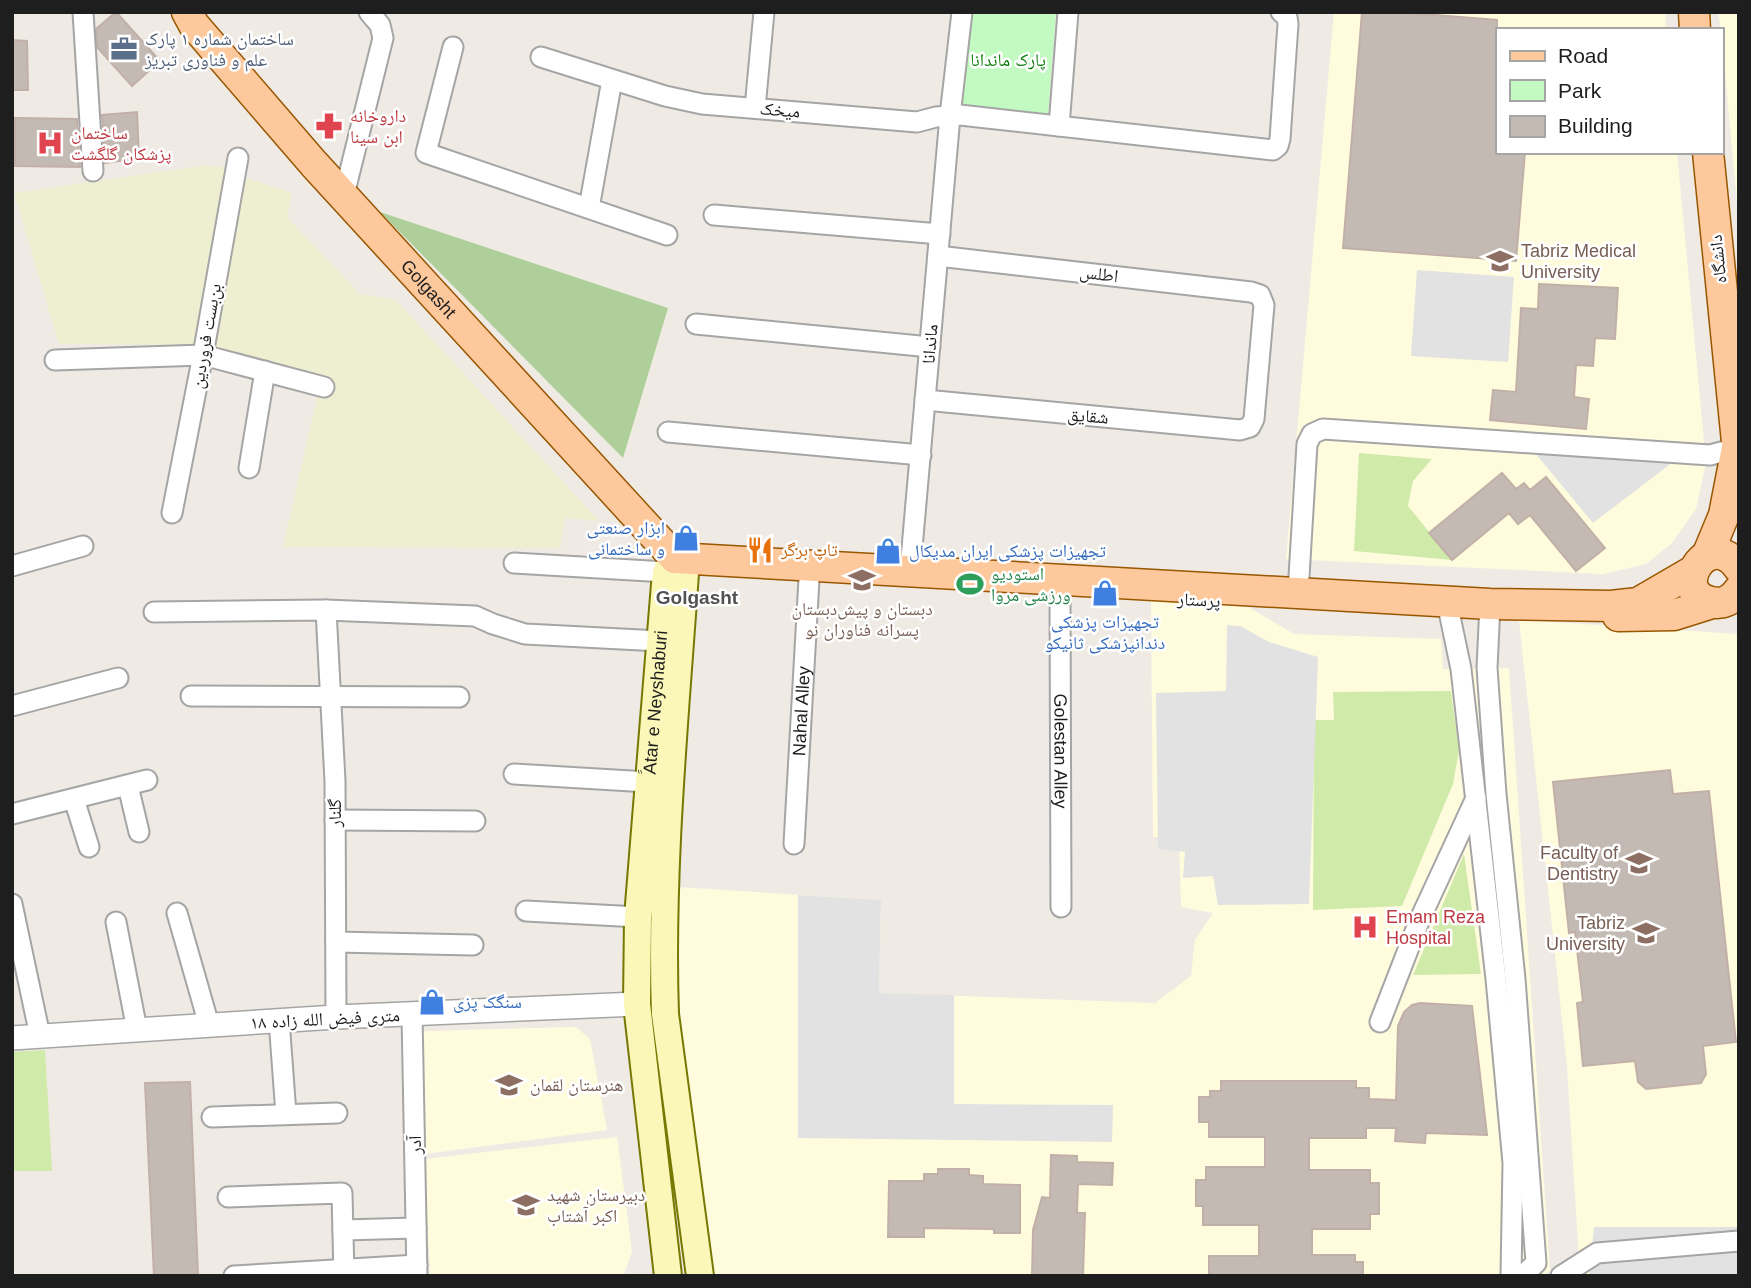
<svg xmlns="http://www.w3.org/2000/svg" width="1751" height="1288" font-family="Arial,'Noto Naskh Arabic',sans-serif">
<style>
.education{fill:#fffcde}
.farmland{fill:#eeeed0}
.grass{fill:#d0eaaa}
.forest{fill:#aecf99}
.park{fill:#c2fac1}
.parking{fill:#e2e2e2}
.building{fill:#c4bab4;stroke:#c1b0a7;stroke-width:2}
.lines{fill:none;stroke-linecap:round;stroke-linejoin:round}
.minor-casing{stroke:#a5a5a5;stroke-width:23}
.tertiary-casing{stroke:#a5a5a5;stroke-width:26}
.secondary-casing{stroke:#777704;stroke-width:30}
.primary-casing{stroke:#995600;stroke-width:33}
.minor{stroke:#fff;stroke-width:19}
.tertiary{stroke:#fff;stroke-width:23}
.secondary{stroke:#faf7b8;stroke-width:26}
.primary{stroke:#fdc99c;stroke-width:30}
.labels{text-anchor:middle;stroke-width:5;stroke-linejoin:round;paint-order:stroke}
.service-label{font-size:18px;fill:#4e5e75;stroke:#fff;text-anchor:start}
.park-label{font-size:18px;fill:#0d7f0a;stroke:#fff}
.street-label{font-size:18px;fill:#1e1e1e;stroke:#fff}
.health-label{font-size:18px;fill:#be3a42;stroke:#fff;text-anchor:start}
.education-label{font-size:18px;fill:#785e54;stroke:#fff;text-anchor:start}
.shop-label{font-size:18px;fill:#366cbe;stroke:#fff;text-anchor:start}
.food-label{font-size:18px;fill:#c56008;stroke:#fff;text-anchor:start}
.leisure-label{font-size:18px;fill:#27864d;stroke:#fff;text-anchor:start}
.neighbourhood-label{font-size:19px;font-weight:bold;fill:#515151;stroke:#fff}
</style>
<rect width="100%" height="100%" fill="#efebe4"/>
<path class="education" d="M1334,12H1665L1666,30H1497V152H1677L1706,463L1696,509L1672,543L1646,564L1603,574L1286,559Z
M1718,12H1739V224L1721,30Z
M1151,600L1243,604L1294,634L1441,639L1443,669L1509,668L1550,1271L1542,1276H710L662,886L881,900L879,993L1155,1003L1191,976L1195,940L1213,913L1181,907L1179,837H1153Z
M1519,620L1739,634V1276H1580L1567,1066Z
M576,1027L590,1039L607,1130L425,1154L417,1039L426,1031Z
M617,1137L632,1252L624,1274L430,1276L424,1159Z"/>
<path class="farmland" d="M207,165L230,168L198,345L59,344L14,193Z
M240,176L292,193L287,217L360,294L396,300L599,521L565,518L560,548L283,547L320,385L212,355Z"/>
<path class="grass" d="M1359,453L1432,459L1413,481L1408,506L1452,560L1354,551Z
M1451,691L1459,751L1453,784L1402,906L1313,910L1314,720H1334L1333,692Z
M1464,854L1481,974L1413,975Z
M45,1050L52,1171H12V1052Z"/>
<path class="forest" d="M380,212L668,308L623,458Z"/>
<path class="park" d="M971,12H1056L1048,115L958,107Z"/>
<path class="parking" d="M1417,270L1514,277L1508,362L1411,356Z
M1537,448L1673,462L1593,523L1535,453Z
M1227,625L1240,626L1269,642L1318,657L1309,904L1218,905L1213,876L1183,878L1185,852L1158,849L1156,693L1226,691Z
M798,895L881,900L879,993L954,995V1104L1113,1105L1112,1142L798,1138Z
M1594,1227H1739V1276H1589Z"/>
<path class="building" d="M116,12L160,61L132,86L97,47L96,29Z
M1362,12H1398L1497,20V152H1525L1516,261L1343,248Z
M12,40L27,41L28,90H12Z
M137,112L139,158L105,163L102,115Z
M15,118L77,119L80,167L15,166Z
M1539,284L1618,288L1615,339L1595,338L1593,366L1576,365L1574,397L1589,399L1586,429L1490,420L1493,390L1516,392L1521,308L1538,309Z
M1502,473L1516,489L1524,483L1530,490L1546,477L1605,548L1576,571L1530,515L1518,524L1509,513L1452,560L1429,533Z
M1670,770L1673,794L1709,791L1736,1042L1703,1046L1706,1074L1701,1083L1646,1089L1638,1082L1635,1061L1583,1066L1577,1003L1583,1002L1575,932L1569,933L1553,782Z
M1420,1003L1472,1006L1487,1135L1426,1133L1425,1143L1395,1141L1396,1128H1366V1138H1309V1170H1370V1183H1379V1214H1370V1229H1312V1255H1355V1262H1363V1276H1209V1256H1259V1225H1203V1206H1196V1180H1206V1167H1265V1137H1209V1122H1199V1097H1210V1091H1221V1081H1356V1088H1369V1099L1396,1100L1398,1026L1404,1012L1412,1005Z
M190,1082L198,1275L154,1276L145,1083Z
M1051,1155L1077,1156V1162L1113,1163L1112,1185L1078,1184L1077,1213H1085L1083,1276H1032L1033,1230L1042,1197L1050,1198Z
M938,1169H969V1175L983,1176V1184L1020,1185V1233H994V1229L924,1228V1237H888L889,1181H924V1174H938Z"/>
<g class="lines">
<g class="minor-casing">
<g id="minor">
<path d="M83,12L93,171"/>
<path d="M453,47L426,153L667,235"/>
<path d="M541,57L665,96L702,104L917,122L936,117L960,115L1273,150L1278,146L1280,139L1288,24L1287,17L1281,12"/>
<path d="M755,108L764,12"/>
<path d="M1059,126L1068,12"/>
<path d="M344,195L383,38L380,25L369,12"/>
<path d="M589,208L612,80"/>
<path d="M714,215L940,234"/>
<path d="M696,324L930,347"/>
<path d="M55,360L203,355L324,387"/>
<path d="M925,400L1240,430L1250,427L1254,419L1264,305L1260,295L1251,292L938,256"/>
<path d="M668,432L921,455"/>
<path d="M249,468L265,371"/>
<path d="M172,513L203,355L238,158"/>
<path d="M514,563L666,572"/>
<path d="M12,566L83,546"/>
<path d="M910,571L950,116L962,12"/>
<path id="s1" d="M1060,593L1061,907"/>
<path d="M1298,593L1307,444L1312,434L1323,429L1710,455L1737,448"/>
<path d="M1447,602L1461,669L1496,979L1513,1163L1511,1276"/>
<path d="M1490,604L1487,668L1496,794L1515,979L1536,1263L1522,1276"/>
<path d="M326,610L335,781L336,1017"/>
<path d="M154,612L326,610L475,616L493,624L525,634L660,641"/>
<path d="M191,696L459,697"/>
<path d="M12,706L118,678"/>
<path d="M514,774L648,782"/>
<path d="M128,786L139,832"/>
<path d="M74,799L89,847"/>
<path d="M12,814L147,780"/>
<path d="M335,820L475,821"/>
<path id="s2" d="M794,844L809,579"/>
<path d="M12,904L40,1036"/>
<path d="M526,911L638,917"/>
<path d="M177,913L209,1025"/>
<path d="M116,922L137,1030"/>
<path d="M336,942L473,945"/>
<path d="M412,1014L417,1276"/>
<path d="M279,1020L286,1114"/>
<path d="M1380,1022L1420,919L1476,798"/>
<path d="M212,1117L337,1113"/>
<path d="M228,1197L342,1193L344,1276"/>
<path d="M343,1230L416,1228"/>
<path d="M234,1276L417,1265"/>
<path d="M1561,1276L1597,1253L1739,1241"/>
</g>
</g>
<g class="tertiary-casing">
<path id="tertiary" d="M12,1038L336,1017L637,1004"/>
</g>
<g class="secondary-casing">
<g id="secondary">
<path id="s3" d="M668,1276L637,1004L638,917L666,572L675,558L685,573C675,718 660,870 665,1014L700,1276"/>
</g>
</g>
<g class="primary-casing">
<g id="primary">
<path id="s4" d="M187,12L194,25L314,164L675,558L1490,604L1611,606L1638,603L1693,571"/>
<path d="M1694,12L1695,30"/>
<path d="M1708,152L1739,462"/>
<path d="M1707,556L1724,515L1737,448"/>
<path d="M1739,568C1709,525 1667,592 1711,602C1723,605 1732,600 1739,590"/>
<path d="M1618,616L1674,615L1712,603"/>
</g>
</g>
<use href="#minor" class="minor"/>
<use href="#tertiary" class="tertiary"/>
<use href="#secondary" class="secondary"/>
<use href="#primary" class="primary"/>
</g>
<defs>
<g id="office-bare" transform="scale(2.1)"><path d="M-6-3h4V-5.5h4V-3h4V5H-6ZM-1-4.5V-3h2v-1.5ZM-6 0V1H6V0Z" fill="#5c6f8a" stroke="#fff" stroke-width="2.5" paint-order="stroke"/></g>
<g id="pharmacy-bare" transform="scale(2.1)"><path d="M-2-6h4v4h4v4h-4v4h-4v-4h-4v-4h4Z" fill="#e0444e" stroke="#fff" stroke-width="2.5" paint-order="stroke"/></g>
<g id="hospital-bare" transform="scale(2.1)"><path d="M-5-5h3v3.5h4V-5h3V5h-3V1.5h-4V5h-3Z" fill="#e0444e" stroke="#fff" stroke-width="2.5" paint-order="stroke"/></g>
<g id="university-bare" transform="scale(2.1)"><path d="M0-5L7-2L0 1L-7-2ZM-4 1L0 2.5L4 1V4Q0 6-4 4Z" fill="#8d6e63" stroke="#fff" stroke-width="2.5" paint-order="stroke"/></g>
<g id="shop-bare" transform="scale(2.1)"><path d="M-5-2.5h2.3a2.7 3.5 0 0 1 5.4 0H5L5.5 6h-11ZM-1.5-2.5h3a1.5 2.3 0 0 0-3 0Z" fill="#3f7fe0" stroke="#fff" stroke-width="2.5" paint-order="stroke"/></g>
<g id="restaurant-bare" transform="scale(2.1)"><path d="M-5-6h1v4h1v-4h1v4h1v-4h1v5L-1.5 .5V6h-2V.5L-5-1ZM5-6V6H3V1.5H1.5Q1.5-4 5-6Z" fill="#e8710a" stroke="#fff" stroke-width="2.5" paint-order="stroke"/></g>
<g id="school-bare" transform="scale(2.1)"><path d="M0-5L7-2L0 1L-7-2ZM-4 1L0 2.5L4 1V4Q0 6-4 4Z" fill="#8d6e63" stroke="#fff" stroke-width="2.5" paint-order="stroke"/></g>
<g id="stadium-bare" transform="scale(2.1)"><path d="M0-5a6.5 5 0 1 0 0 10a6.5 5 0 1 0 0-10ZM-3.5-1.8h7v3.6h-7Z" fill="#2e9e5b" stroke="#fff" stroke-width="2.5" paint-order="stroke"/></g>
</defs>
<g fill-rule="evenodd">
<use href="#office-bare" x="124" y="49"/>
<use href="#pharmacy-bare" x="329" y="126"/>
<use href="#hospital-bare" x="50" y="143"/>
<use href="#university-bare" x="1500" y="261"/>
<use href="#shop-bare" x="686" y="538"/>
<use href="#restaurant-bare" x="760" y="550"/>
<use href="#shop-bare" x="888" y="551"/>
<use href="#school-bare" x="862" y="580"/>
<use href="#stadium-bare" x="970" y="584"/>
<use href="#shop-bare" x="1105" y="593"/>
<use href="#university-bare" x="1639" y="863"/>
<use href="#hospital-bare" x="1365" y="927"/>
<use href="#university-bare" x="1646" y="933"/>
<use href="#shop-bare" x="432" y="1002"/>
<use href="#school-bare" x="509" y="1085"/>
<use href="#school-bare" x="526" y="1205"/>
</g>
<g class="labels">
<g class="service-label">
<text x="145" y="45">ساختمان شماره ۱ پارک<tspan x="145" dy="21">علم و فناوری تبریز</tspan></text>
</g>
<g class="park-label">
<text x="1008" y="66">پارک ماندانا</text>
</g>
<g class="street-label">
<text transform="translate(780 110) rotate(5)" y="6">میخک</text>
<text transform="translate(1718 259) rotate(-96)" y="6">دانشگاه</text>
<text transform="translate(1099 274) rotate(7)" y="6">اطلس</text>
<text dy="6" stroke="none"><textPath href="#s4" startOffset="368">Golgasht</textPath></text>
<text transform="translate(206 336) rotate(-80)" y="6">بن‌بست فروردین</text>
<text transform="translate(930 344) rotate(-85)" y="6">ماندانا</text>
<text transform="translate(1088 416) rotate(5)" y="6">شقایق</text>
<text transform="translate(1199 600) rotate(3)" y="6">پرستار</text>
<text dy="6" stroke="none"><textPath href="#s3" startOffset="576">ََAtar e Neyshaburi</textPath></text>
<text dy="6" stroke="none"><textPath href="#s2" startOffset="133">Nahal Alley</textPath></text>
<text dy="6" stroke="none"><textPath href="#s1" startOffset="158">Golestan Alley</textPath></text>
<text transform="translate(335 813) rotate(-90)" y="6">گلنار</text>
<text transform="translate(325 1019) rotate(-3)" y="6">۱۸ متری فیض الله زاده</text>
<text transform="translate(415 1145) rotate(-91)" y="6">آدر</text>
</g>
<g class="health-label">
<text x="350" y="122">داروخانه<tspan x="350" dy="21">ابن سینا</tspan></text>
<text x="71" y="139">ساختمان<tspan x="71" dy="21">پزشکان گلگشت</tspan></text>
<text x="1386" y="923">Emam Reza<tspan x="1386" dy="21">Hospital</tspan></text>
</g>
<g class="education-label">
<text x="1521" y="257">Tabriz Medical<tspan x="1521" dy="21">University</tspan></text>
<text x="862" y="615" text-anchor="middle">دبستان و پیش‌دبستان<tspan x="862" dy="21">پسرانه فناوران نو</tspan></text>
<text x="1618" y="859" text-anchor="end">Faculty of<tspan x="1618" dy="21">Dentistry</tspan></text>
<text x="1625" y="929" text-anchor="end">Tabriz<tspan x="1625" dy="21">University</tspan></text>
<text x="530" y="1091">هنرستان لقمان</text>
<text x="547" y="1201">دبیرستان شهید<tspan x="547" dy="21">اکبر آشتاب</tspan></text>
</g>
<g class="shop-label">
<text x="665" y="534" text-anchor="end">ابزار صنعتی<tspan x="665" dy="21">و ساختمانی</tspan></text>
<text x="909" y="557">تجهیزات پزشکی ایران مدیکال</text>
<text x="1105" y="628" text-anchor="middle">تجهیزات پزشکی<tspan x="1105" dy="21">دندانپزشکی ثانیکو</tspan></text>
<text x="453" y="1008">سنگک پزی</text>
</g>
<g class="food-label">
<text x="781" y="556">تاپ برگر</text>
</g>
<g class="leisure-label">
<text x="991" y="580">استودیو<tspan x="991" dy="21">ورزشی مروا</tspan></text>
</g>
<g class="neighbourhood-label">
<text x="697" y="604">Golgasht</text>
</g>
</g>
<rect width="1751" height="1288" fill="none" stroke="#1e1e1e" stroke-width="28"/>
<rect x="1496" y="28" width="228" height="126" fill="#ffffff" stroke="#a5a5a5" stroke-width="2"/>
<rect x="1510" y="51" width="35" height="10" fill="#fdc99c" stroke="#a5a5a5" stroke-width="2"/>
<text x="1558" y="63" font-size="21" fill="#1e1e1e">Road</text>
<rect x="1510" y="80" width="35" height="21" fill="#c2fac1" stroke="#a5a5a5" stroke-width="2"/>
<text x="1558" y="98" font-size="21" fill="#1e1e1e">Park</text>
<rect x="1510" y="116" width="35" height="21" fill="#c4bab4" stroke="#a5a5a5" stroke-width="2"/>
<text x="1558" y="133" font-size="21" fill="#1e1e1e">Building</text>
</svg>
